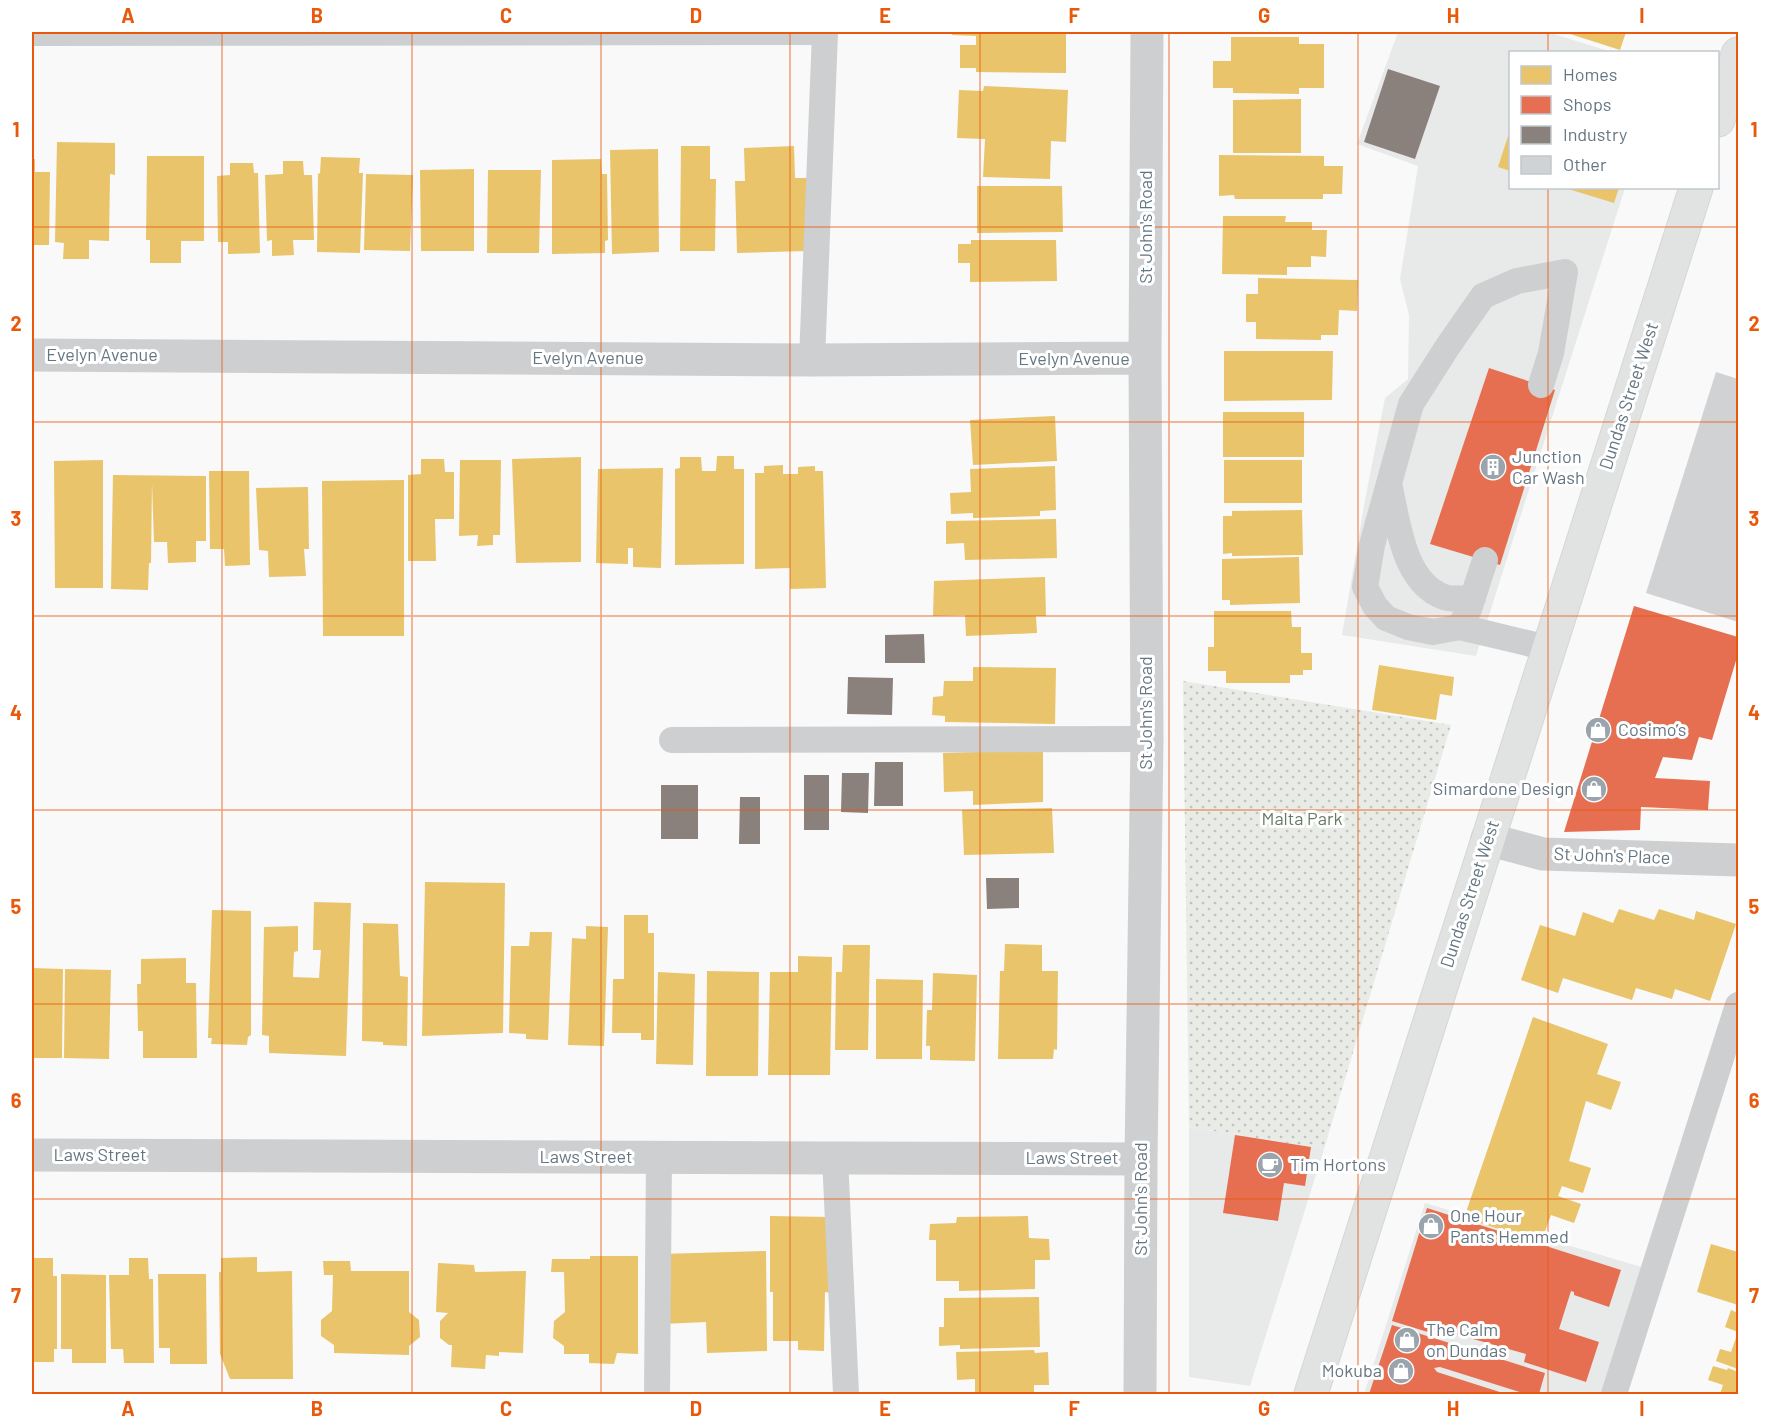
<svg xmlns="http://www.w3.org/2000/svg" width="1770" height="1426" font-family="Barlow,sans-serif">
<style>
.built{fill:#e8e9e9}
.park{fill:url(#park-dots)}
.homes{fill:#e9c46a}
.shops{fill:#e76f51}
.industry{fill:#8a817c}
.building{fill:#d0d2d3}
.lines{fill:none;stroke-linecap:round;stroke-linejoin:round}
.secondary-casing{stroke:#d5d6d7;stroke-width:35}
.lane{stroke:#cecfd0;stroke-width:26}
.street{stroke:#cecfd0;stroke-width:33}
.secondary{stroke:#e1e2e2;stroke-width:33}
.grid{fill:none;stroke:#e8590c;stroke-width:1.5;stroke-opacity:0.55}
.labels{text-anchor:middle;stroke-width:6;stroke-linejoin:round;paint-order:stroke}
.street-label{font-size:18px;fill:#657683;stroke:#fff}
.poi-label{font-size:18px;fill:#657683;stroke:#fff;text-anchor:start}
.park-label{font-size:18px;fill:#687a64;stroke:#fff}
.neatline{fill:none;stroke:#e8590c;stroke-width:2}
.grid-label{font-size:20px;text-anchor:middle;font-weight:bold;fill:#e8590c}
</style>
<defs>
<pattern id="park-dots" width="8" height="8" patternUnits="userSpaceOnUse" patternTransform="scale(1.5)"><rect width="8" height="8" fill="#e8ebe6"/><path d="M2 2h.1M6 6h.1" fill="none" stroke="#c0c3c0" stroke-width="1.8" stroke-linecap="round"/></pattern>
</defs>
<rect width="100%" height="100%" fill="#f9f9f9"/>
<path class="built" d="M1398,32H1547L1612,52H1510V188H1625L1476,656L1342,635L1365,500L1385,398L1408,379L1409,315L1400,279L1418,166L1357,144Z
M1189,1127L1324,1149L1250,1386L1189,1377Z
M1425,1203L1645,1268L1605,1394H1364Z"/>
<path class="park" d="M1183,681L1451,725L1324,1149L1189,1127Z"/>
<path class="homes" d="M952,32H1066V73L976,72V68H960V45H976V36L952,35Z
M1275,32H1304V34L1275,33Z
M1564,32H1626L1620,50Z
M1231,37H1299V44H1324V88H1299V94L1233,93V88H1213V61H1231Z
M984,86L1068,90L1066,142L1051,141L1050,179L983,177L985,139L957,138L959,90L983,91Z
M1301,99V153H1233V100Z
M1510,130V171L1498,167Z
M57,142L115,143V175L110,174L109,241L89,240V259H63L64,243L55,242Z
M681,146H710V179H716L715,251H680Z
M794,146L795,178H807V251L737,253L735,181H745L744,148Z
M658,149L659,252L612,254L610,150Z
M1219,155L1324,156V166H1343L1342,194H1323V199H1235L1234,195L1219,196Z
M147,156H204V241H181V263H150V240H146Z
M321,157L360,158L359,173H363L360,253L317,252L318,174L320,173Z
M32,159H35V172H50L49,245H32Z
M601,159L602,174H607L608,240L605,241V253L552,254V160Z
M283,161H303L304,175H312L314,240H293L294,255L272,256V240L267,241L265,175L283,174Z
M230,163H253L254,173H258L260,253L228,254V242H218L217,176L230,175Z
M474,169V251H421L420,170Z
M488,170H541L539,253H487Z
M366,174L413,175L410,251L364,250Z
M977,186H1062L1063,232L977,233Z
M1565,188H1619L1614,203Z
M1223,216H1286L1285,222H1312V230H1327L1326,257L1311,256V267H1287V275L1222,274Z
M971,240H1056L1057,281L970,282V263H958V244H971Z
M1258,278L1358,280L1357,311L1339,310L1338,335H1321V340L1256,339V322H1246V294H1258Z
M1224,351H1333L1332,400L1224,401Z
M1223,412H1304V457H1223Z
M1055,416L1057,461L973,465L970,420Z
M717,456H734V469H744V564L675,565V469L680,468V457H701L702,471H716Z
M581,457V562L516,563L512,459Z
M421,459H444L445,472H454V519H435L436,561H408V475L421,474Z
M103,460V588H55L54,461Z
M460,460H501L500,535H493V545L477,546L478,535L459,536Z
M1224,460H1302V503H1224Z
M783,465V474H798V467L815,466V471H823L826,588L790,589V568L755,569V473H764V466Z
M1055,466L1056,510L1040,511V516L973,518V513L951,514L950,493L971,492L970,469Z
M663,468L661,568L633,567V548H628V564L596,563L598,469Z
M209,471H249L250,565L225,566L224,549H210Z
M113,475L206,476V541H196V562L168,563L167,542H154L152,483L151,563H149L148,590L111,589Z
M404,480V636H323L322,481Z
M308,487L309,549H304L306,576L269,577L268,551L259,550L256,488Z
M1302,510L1303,555L1232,556V553L1223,554V516H1232V511Z
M1056,519L1057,558L965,560L964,543L946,544V521Z
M1299,557L1300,603L1230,605V600H1222V559Z
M1045,577L1046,616H1036L1037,633L966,636L965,615L933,616L934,581Z
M1214,611H1291L1292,627H1301V653H1312V670H1303V675H1290V683H1226V671H1208V647H1214Z
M1379,665L1454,677L1452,696L1440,694L1436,720L1372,710Z
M973,667L1056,668L1055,724L945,722V716L932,715L933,697L943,696L944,681H973Z
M1043,750V802L973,805V791L944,792L943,753Z
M1052,808L1054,853L964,855L962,810Z
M425,882L505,883L503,1033L422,1036Z
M314,902L351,903L346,1056L269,1053V1036L262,1035L264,927L298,926V951L294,952L293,977L319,978L321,950H313Z
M1619,909L1654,920L1659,909L1694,920L1696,911L1736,924L1710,1001L1675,989L1672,999L1636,988L1632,1000L1563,978L1558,993L1521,980L1540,925L1575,936L1583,912L1613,923Z
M212,910L251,911V1035L248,1037L247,1045L211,1044L212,1038H208Z
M624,915H648V933H654V1040H641V1033H612L613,979H624Z
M363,923L398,924L400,976L408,977L407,1046L383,1045V1042L362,1041Z
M586,926L608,927L604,1046L568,1045L572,938L586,939Z
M530,932H552L548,1040L526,1039V1034L509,1033L511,946H529Z
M1005,944L1042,945V971H1058L1057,1050L1054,1049L1053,1059H998L1000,971H1004Z
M843,945H870L868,1050H835L836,972H842Z
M798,956L832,957L830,1075H768L770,972H798Z
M186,958V983H196L197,1058H143V1031H138L137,984H141V959Z
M32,968L63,969L62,1058H32Z
M65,969L111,970L109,1059L64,1058Z
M707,971L759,972L758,1076H706Z
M658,972L695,974L693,1065L656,1064Z
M933,973L977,975L975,1061L930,1060V1046H926L927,1010H932Z
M876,979L923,980L922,1059H876Z
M1533,1017L1608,1044L1597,1074L1621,1082L1611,1110L1586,1101L1569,1161L1591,1168L1583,1193L1562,1186L1558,1196L1581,1204L1574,1223L1551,1215L1541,1242L1464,1218Z
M770,1216L830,1217L831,1293L825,1292L824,1351L798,1350V1341H773V1292H770Z
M1028,1216L1029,1238L1049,1239L1050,1260H1035V1289L959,1291V1281H936V1240H929L930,1224L956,1223L957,1217Z
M1711,1244L1738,1252V1305L1697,1292Z
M766,1251L767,1351L707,1353L706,1322L661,1324V1254Z
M590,1256H638V1354L617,1353L614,1364L589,1363V1354H564V1346L553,1338L554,1321L565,1312L564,1272H551L552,1259H590Z
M257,1257V1272L292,1271L293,1379H230L220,1354L219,1272H221V1258Z
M32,1258H53V1276H57V1349H54V1362H32Z
M129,1258H148L149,1279H153L154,1363H124L123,1349H111L109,1275H129Z
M323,1261H350L351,1271H409V1312L419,1320L420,1337L409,1346V1355L334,1353V1345L321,1336V1320L332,1311L333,1275H324Z
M438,1263L474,1265L475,1272L526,1271L523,1353L499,1352V1356L486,1355L485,1369L451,1367L452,1345H449L440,1338V1321L448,1313L436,1312Z
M61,1274L106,1275V1363H72V1349H61Z
M158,1274H206L207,1364H170V1348H159Z
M1039,1297L1040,1347L960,1349V1345L939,1346V1327H944V1298Z
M1731,1310L1738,1313V1369L1716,1361L1720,1349L1731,1352L1738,1332L1725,1327Z
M1034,1350L1035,1353L1048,1352L1049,1385H1034V1392L975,1393V1379L957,1380L956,1352Z
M1713,1366L1727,1370L1728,1368L1738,1372V1394H1720L1723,1385L1708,1380Z"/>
<path class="shops" d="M1489,368L1555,390L1500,565L1430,544Z
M1634,606L1738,637V654L1712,740L1699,737L1692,760L1663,757L1655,778L1710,781L1708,810L1641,807L1640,830L1564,832Z
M1235,1135L1311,1147L1305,1186L1284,1183L1278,1221L1223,1213Z
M1427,1208L1621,1270L1609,1307L1574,1295V1292L1571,1291L1559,1329L1599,1342L1586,1382L1524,1362L1526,1354L1438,1329L1431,1333L1392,1321Z
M1392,1325L1545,1373L1539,1394H1526L1440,1367L1434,1368L1437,1372L1506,1394H1369Z"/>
<path class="industry" d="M1388,69L1440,86L1415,159L1364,142Z
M924,634L925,663H885V635Z
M848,677L893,678L892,715L847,714Z
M875,762H903V806H874Z
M842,773H869L868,813L841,812Z
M804,775H829V830H804Z
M661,785H698V839H661Z
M740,797H760V844H739Z
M986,878H1019V908L987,909Z"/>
<path class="building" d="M1716,372L1738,379V622L1646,593Z"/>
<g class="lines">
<g class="secondary-casing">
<path id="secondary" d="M1718,120L1738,54
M1311,1394L1696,188"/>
</g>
<path class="lane" d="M32,33L825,32
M812,360L825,33
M1390,488C1398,524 1404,583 1444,597C1452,600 1464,598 1473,598
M1485,560L1469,609L1460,627L1433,632L1408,627L1386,618L1375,606L1365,587L1372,545L1411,404L1448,346L1483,296L1517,281L1565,272L1551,353L1541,385
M1460,627L1548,648
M672,740L1147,739
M835,1157L846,1394
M657,1394L659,1157
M1614,1394L1738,1005"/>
<path class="street" d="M32,355L812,360L1145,358
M1487,839L1543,854L1738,860
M32,1155L1141,1159
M1140,1394L1141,1159L1147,739L1145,358L1147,32"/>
<use href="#secondary" class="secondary"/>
</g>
<path class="grid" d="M222,32V1394M412,32V1394M601,32V1394M790,32V1394M980,32V1394M1169,32V1394M1358,32V1394M1548,32V52M1548,188V1394M32,227H1738M32,422H1738M32,616H1738M32,810H1738M32,1004H1738M32,1199H1738"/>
<defs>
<g id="building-disc" transform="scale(1.35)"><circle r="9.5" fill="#99a4ac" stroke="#fff"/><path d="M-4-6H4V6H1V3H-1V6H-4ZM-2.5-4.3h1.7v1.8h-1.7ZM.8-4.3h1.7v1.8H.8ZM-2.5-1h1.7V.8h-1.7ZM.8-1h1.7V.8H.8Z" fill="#fff"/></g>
<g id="shop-disc" transform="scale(1.35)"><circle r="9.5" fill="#99a4ac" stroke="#fff"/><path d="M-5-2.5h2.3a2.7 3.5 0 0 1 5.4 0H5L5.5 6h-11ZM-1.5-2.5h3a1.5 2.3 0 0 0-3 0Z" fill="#fff"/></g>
<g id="cafe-disc" transform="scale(1.35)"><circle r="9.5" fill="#99a4ac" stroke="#fff"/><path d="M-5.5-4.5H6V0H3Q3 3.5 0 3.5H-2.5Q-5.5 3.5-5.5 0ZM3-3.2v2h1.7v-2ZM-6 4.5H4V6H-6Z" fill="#fff"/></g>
</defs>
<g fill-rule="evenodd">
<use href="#building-disc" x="1493" y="467"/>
<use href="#shop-disc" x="1598" y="730"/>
<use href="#shop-disc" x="1594" y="789"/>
<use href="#cafe-disc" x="1270" y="1165"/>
<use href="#shop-disc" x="1431" y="1226"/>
<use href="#shop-disc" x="1407" y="1340"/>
<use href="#shop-disc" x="1401" y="1371"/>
</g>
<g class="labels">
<g class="street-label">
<text transform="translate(1146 227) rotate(-90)" y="6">St John's Road</text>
<text x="102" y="361">Evelyn Avenue</text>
<text x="588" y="364">Evelyn Avenue</text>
<text x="1074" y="365">Evelyn Avenue</text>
<text transform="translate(1629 396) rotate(-72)" y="6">Dundas Street West</text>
<text transform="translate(1146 713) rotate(-90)" y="6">St John's Road</text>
<text transform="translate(1612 856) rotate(2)" y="6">St John's Place</text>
<text transform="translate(1470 894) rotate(-72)" y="6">Dundas Street West</text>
<text x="100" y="1161">Laws Street</text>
<text x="586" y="1163">Laws Street</text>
<text x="1072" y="1164">Laws Street</text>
<text transform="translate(1141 1199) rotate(-90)" y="6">St John's Road</text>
</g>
<g class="poi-label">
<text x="1512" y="463">Junction<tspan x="1512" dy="21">Car Wash</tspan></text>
<text x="1618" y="736">Cosimo’s</text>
<text x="1574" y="795" text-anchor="end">Simardone Design</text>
<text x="1290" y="1171">Tim Hortons</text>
<text x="1450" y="1222">One Hour<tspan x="1450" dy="21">Pants Hemmed</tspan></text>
<text x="1426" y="1336">The Calm<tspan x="1426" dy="21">on Dundas</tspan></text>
<text x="1382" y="1377" text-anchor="end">Mokuba</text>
</g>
<g class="park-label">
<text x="1302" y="825">Malta Park</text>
</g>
</g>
<rect width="1770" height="1426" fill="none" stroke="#ffffff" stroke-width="66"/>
<rect x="1509" y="51" width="210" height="138" fill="#ffffff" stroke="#c1c8cd" stroke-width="1.5"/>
<rect x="1521" y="66" width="30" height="18" fill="#e9c46a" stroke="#c1c8cd" stroke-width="1.5"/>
<text x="1563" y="81" font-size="18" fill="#657683">Homes</text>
<rect x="1521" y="96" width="30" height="18" fill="#e76f51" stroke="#c1c8cd" stroke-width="1.5"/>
<text x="1563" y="111" font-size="18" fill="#657683">Shops</text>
<rect x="1521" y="126" width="30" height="18" fill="#8a817c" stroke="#c1c8cd" stroke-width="1.5"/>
<text x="1563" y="141" font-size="18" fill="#657683">Industry</text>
<rect x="1521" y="156" width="30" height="18" fill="#d0d2d3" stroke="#c1c8cd" stroke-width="1.5"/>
<text x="1563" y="171" font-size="18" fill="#657683">Other</text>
<rect x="33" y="33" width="1704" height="1360" class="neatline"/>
<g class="grid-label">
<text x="128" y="23">A</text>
<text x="317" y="23">B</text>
<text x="506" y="23">C</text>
<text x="696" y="23">D</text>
<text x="885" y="23">E</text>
<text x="1074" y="23">F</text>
<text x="1264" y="23">G</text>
<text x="1453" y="23">H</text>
<text x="1642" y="23">I</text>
<text x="16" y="137">1</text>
<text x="1754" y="137">1</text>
<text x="16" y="331">2</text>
<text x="1754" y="331">2</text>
<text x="16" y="526">3</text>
<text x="1754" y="526">3</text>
<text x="16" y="720">4</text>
<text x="1754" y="720">4</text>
<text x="16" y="914">5</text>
<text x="1754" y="914">5</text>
<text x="16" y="1108">6</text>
<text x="1754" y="1108">6</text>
<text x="16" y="1303">7</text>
<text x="1754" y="1303">7</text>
<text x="128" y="1416">A</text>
<text x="317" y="1416">B</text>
<text x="506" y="1416">C</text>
<text x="696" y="1416">D</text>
<text x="885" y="1416">E</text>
<text x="1074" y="1416">F</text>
<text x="1264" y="1416">G</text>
<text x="1453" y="1416">H</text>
<text x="1642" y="1416">I</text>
</g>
</svg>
